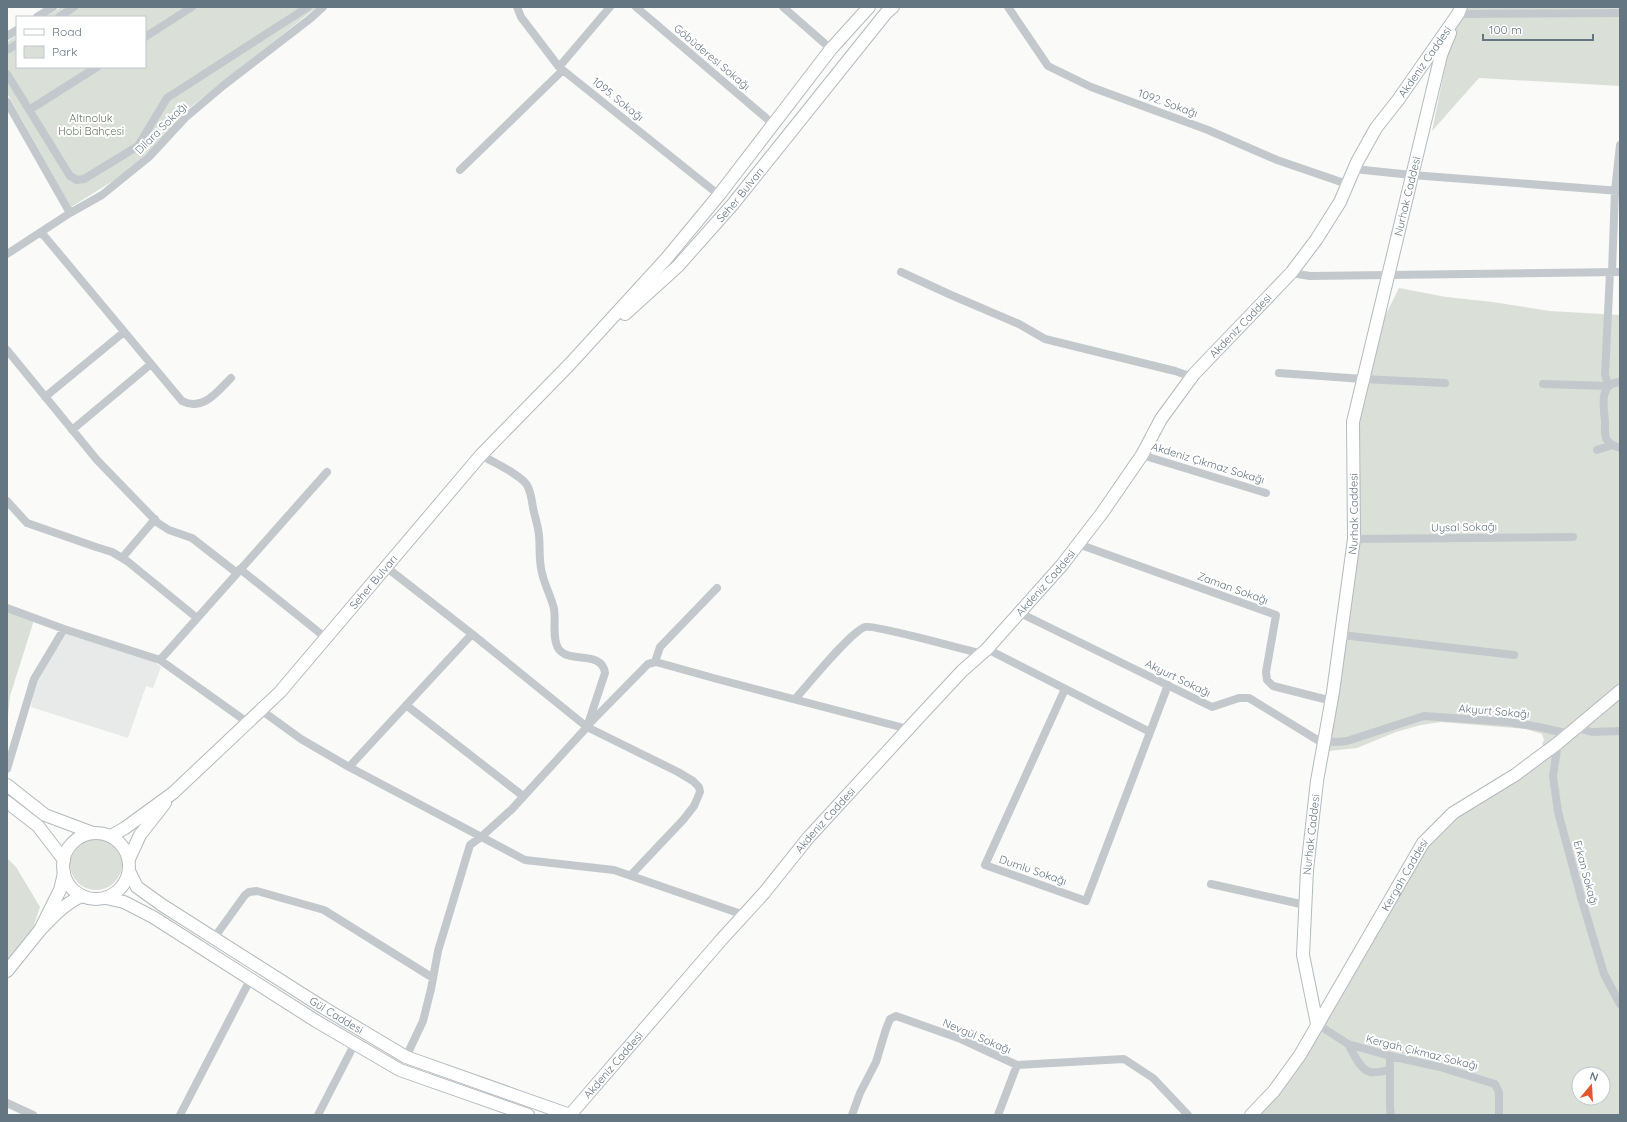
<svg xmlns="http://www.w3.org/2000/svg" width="1627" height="1122" font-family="Quicksand,sans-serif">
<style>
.built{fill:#e8e9e9}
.green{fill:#dadfd7;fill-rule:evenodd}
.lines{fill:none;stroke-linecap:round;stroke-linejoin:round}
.secondary-casing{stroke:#b3babf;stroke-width:14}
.street{stroke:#c3c8cc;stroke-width:8}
.secondary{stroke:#fff;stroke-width:12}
.labels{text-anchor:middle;stroke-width:4;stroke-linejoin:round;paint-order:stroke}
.street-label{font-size:11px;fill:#657683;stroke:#fff}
.park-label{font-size:11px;fill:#687a64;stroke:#fff}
</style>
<rect width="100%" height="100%" fill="#fafaf8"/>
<path class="built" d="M70,633L153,661L161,667L153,688L146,686L128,738L31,707L35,686L44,667L66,634Z"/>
<path class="green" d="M61,7H317L187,110L154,147L121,176L71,207L7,93V42L17,35V67H145V17H45Z
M1459,7H1620V86L1479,78L1432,131L1456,14Z
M1399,288L1446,297L1493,302L1550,311L1620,315V1115H1252L1274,1090L1424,841L1547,751L1542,744L1544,740L1542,734L1526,729L1441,722L1421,725L1396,732L1357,748L1329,751L1342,629L1354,545L1353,442L1381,324ZM1579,1074H1603V1098H1579Z
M7,609L34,620L10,696L7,725Z
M70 864a26 26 0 1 1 52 0a26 26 0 1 1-52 0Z
M7,858L16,867L40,907L29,940L7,970Z"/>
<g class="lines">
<g class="secondary-casing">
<g id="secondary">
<path id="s1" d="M625,314L678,266L733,204L886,13L893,7"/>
<path d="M7,785L45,815L93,833"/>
<path d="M7,802L38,826L64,860"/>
<circle cx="96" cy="866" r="33"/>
<path id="s2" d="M111,836L125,828L173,793L280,692L481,455L569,365L666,259L719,195L831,49L869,7"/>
<path d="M129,859L140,835L165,803"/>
<path id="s3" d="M129,871L137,887L162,905L324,1008L406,1057L570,1115"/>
<path d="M64,873L60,890L40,930C53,917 65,903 82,896"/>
<path d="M106,898L124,902L153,917L316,1021L400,1070L528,1115"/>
<path d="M7,971L40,930"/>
<path id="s4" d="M1317,1024L1303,955L1307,870L1317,781L1333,692L1354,539L1353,422L1441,55L1450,33"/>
<path id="s5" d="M570,1115L721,940L764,893L808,838L921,715L962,671L987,649L1062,565L1102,513L1142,455L1161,419L1194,374L1291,273L1316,240L1340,202L1357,162L1376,128L1398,100L1458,14L1461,7"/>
<path id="s6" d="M1251,1115L1274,1091L1300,1055L1423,843L1453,813L1515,775L1558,743L1620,691"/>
</g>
</g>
<path class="street" d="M517,7L521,17L559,67L719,195
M636,7L773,124
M783,7L831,49
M1008,7L1048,66L1091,87L1208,130L1277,160L1347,184
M1458,14L1620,13
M37,17L53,7
M59,17L74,7
M7,36L17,30
M145,37L192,7
M7,50L17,44
M559,67L610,7
M7,74L70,176L77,180L84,179L138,146L167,98L308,7
M7,102L70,213
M29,110L97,67
M1354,169L1412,175L1620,191
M460,170L563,70
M41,232L182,401C203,412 218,391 231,378
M7,254L70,213L102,195L149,157L185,118L224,85L311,18L323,7
M901,272L951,295L1019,324L1045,339L1175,371L1192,377
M1612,272L1615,191L1620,145
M1291,273L1310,276L1620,272
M7,350L97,460L158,523L169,530L192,538L237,573
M1279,373L1363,379L1445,383
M1620,382C1598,383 1604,407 1605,422C1605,428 1604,436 1607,440C1610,445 1615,446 1620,448
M1543,384L1609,386L1605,375L1610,272
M45,397L124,332
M72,430L151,364
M1597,450L1612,445
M1142,455L1266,493
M7,501L27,523L96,547L112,552L127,561L197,618
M1354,539L1573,537
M1078,544L1276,615L1266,672L1267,680L1273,686L1332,701
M122,558L155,519
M386,567L472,634L587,727L678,772L693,781L699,787L700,792L694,806L683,820L631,875
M240,569L326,638
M7,608L64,629
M1020,613L1212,707L1239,698H1249L1324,744
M472,634L349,767L525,860L614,870L744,915
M1342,635L1514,655
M987,649L1150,732
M160,660L327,472
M655,662L660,647L717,588
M1065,689L985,865L1086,901L1168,685
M795,699C808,685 850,632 865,627C874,624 966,650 982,654
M406,705L523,796
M261,710L301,739L349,767
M588,725L648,664L656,662L717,679L908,729
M1577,728L1592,732L1620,731
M1324,741L1336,742L1347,741L1424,716L1508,722L1539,727L1569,734
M1558,743L1553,776L1558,812L1581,897L1604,974L1620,1004
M7,769L34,679L64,629L160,660L247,722
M1211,884L1305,905
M214,938L245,895L249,892L257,891L324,910L433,978
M1317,1024L1348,1044L1390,1056L1440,1067L1495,1084L1499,1092V1115
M1348,1044C1353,1052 1360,1070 1370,1072C1376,1073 1384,1071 1390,1070
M1390,1056V1108L1391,1115
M406,1057L423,1021L431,989L438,951L470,845L481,837L512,809L587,727L605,673C602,649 568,665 558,648C552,637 556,621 554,609C551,595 543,583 541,568C539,558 540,546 539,535C538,526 535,517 533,508C532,501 531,492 527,485C520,474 494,463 481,455
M7,1103L33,1115
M180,1115L251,978
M318,1115L355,1043
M852,1115L860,1093L876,1062L886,1029L890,1019L896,1016L961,1039L1017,1065L1124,1059L1153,1078L1188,1115
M998,1115L1017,1065"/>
<use href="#secondary" class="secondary"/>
</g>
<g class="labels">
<g class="street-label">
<text transform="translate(712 57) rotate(40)" y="4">Göbüderesi Sokağı</text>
<text dy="4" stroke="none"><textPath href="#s5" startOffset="1362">Akdeniz Caddesi</textPath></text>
<text transform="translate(618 99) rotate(39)" y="4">1095. Sokağı</text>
<text transform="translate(1168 103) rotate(20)" y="4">1092. Sokağı</text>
<text transform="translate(161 128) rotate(-45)" y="4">Dilara Sokağı</text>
<text dy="4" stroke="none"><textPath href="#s1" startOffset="166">Seher Bulvarı</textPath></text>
<text dy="4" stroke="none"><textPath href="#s4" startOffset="839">Nurhak Caddesi</textPath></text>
<text dy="4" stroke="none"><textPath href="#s5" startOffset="1038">Akdeniz Caddesi</textPath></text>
<text transform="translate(1208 463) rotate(17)" y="4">Akdeniz Çıkmaz Sokağı</text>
<text dy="4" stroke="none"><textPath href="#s4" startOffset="515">Nurhak Caddesi</textPath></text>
<text transform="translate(1464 527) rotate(-1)" y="4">Uysal Sokağı</text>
<text dy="4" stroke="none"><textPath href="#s2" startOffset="367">Seher Bulvarı</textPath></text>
<text dy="4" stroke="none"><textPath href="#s5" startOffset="714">Akdeniz Caddesi</textPath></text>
<text transform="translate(1233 588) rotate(20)" y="4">Zaman Sokağı</text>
<text transform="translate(1178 678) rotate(26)" y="4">Akyurt Sokağı</text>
<text transform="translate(1494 711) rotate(5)" y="4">Akyurt Sokağı</text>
<text dy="4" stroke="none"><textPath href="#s5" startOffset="390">Akdeniz Caddesi</textPath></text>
<text dy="4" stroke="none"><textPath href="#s4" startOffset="191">Nurhak Caddesi</textPath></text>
<text transform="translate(1033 870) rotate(19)" y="4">Dumlu Sokağı</text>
<text transform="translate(1586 873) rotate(75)" y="4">Erkan Sokağı</text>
<text dy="4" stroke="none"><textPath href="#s6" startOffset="286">Kergah Caddesi</textPath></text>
<text dy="4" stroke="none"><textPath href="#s3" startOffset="255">Gül Caddesi</textPath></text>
<text transform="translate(977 1036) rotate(23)" y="4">Nevgül Sokağı</text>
<text transform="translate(1422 1052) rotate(14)" y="4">Kergah Çıkmaz Sokağı</text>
<text dy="4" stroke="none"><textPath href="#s5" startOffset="66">Akdeniz Caddesi</textPath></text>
</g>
<g class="park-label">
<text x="91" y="122">Altınoluk<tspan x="91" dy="13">Hobi Bahçesi</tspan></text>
</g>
</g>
<rect width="1627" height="1122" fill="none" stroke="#657683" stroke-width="16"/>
<rect x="16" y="16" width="130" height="52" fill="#ffffff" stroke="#c1c8cd"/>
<rect x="24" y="29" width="20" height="6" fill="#ffffff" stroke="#c1c8cd"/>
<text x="52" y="36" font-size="12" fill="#657683">Road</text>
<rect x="24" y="46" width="20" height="12" fill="#dadfd7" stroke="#c1c8cd"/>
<text x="52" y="56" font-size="12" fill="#657683">Park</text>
<g transform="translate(1591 1086) rotate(18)"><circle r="19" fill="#ffffff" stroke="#c1c8cd"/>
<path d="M0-3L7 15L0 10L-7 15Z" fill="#e4572e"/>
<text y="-6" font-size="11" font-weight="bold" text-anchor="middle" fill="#657683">N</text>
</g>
<path d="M1483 34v6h110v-6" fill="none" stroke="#657683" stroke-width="2"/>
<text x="1489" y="34" font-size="12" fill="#657683" stroke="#ffffff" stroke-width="3" paint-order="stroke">100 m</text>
</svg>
